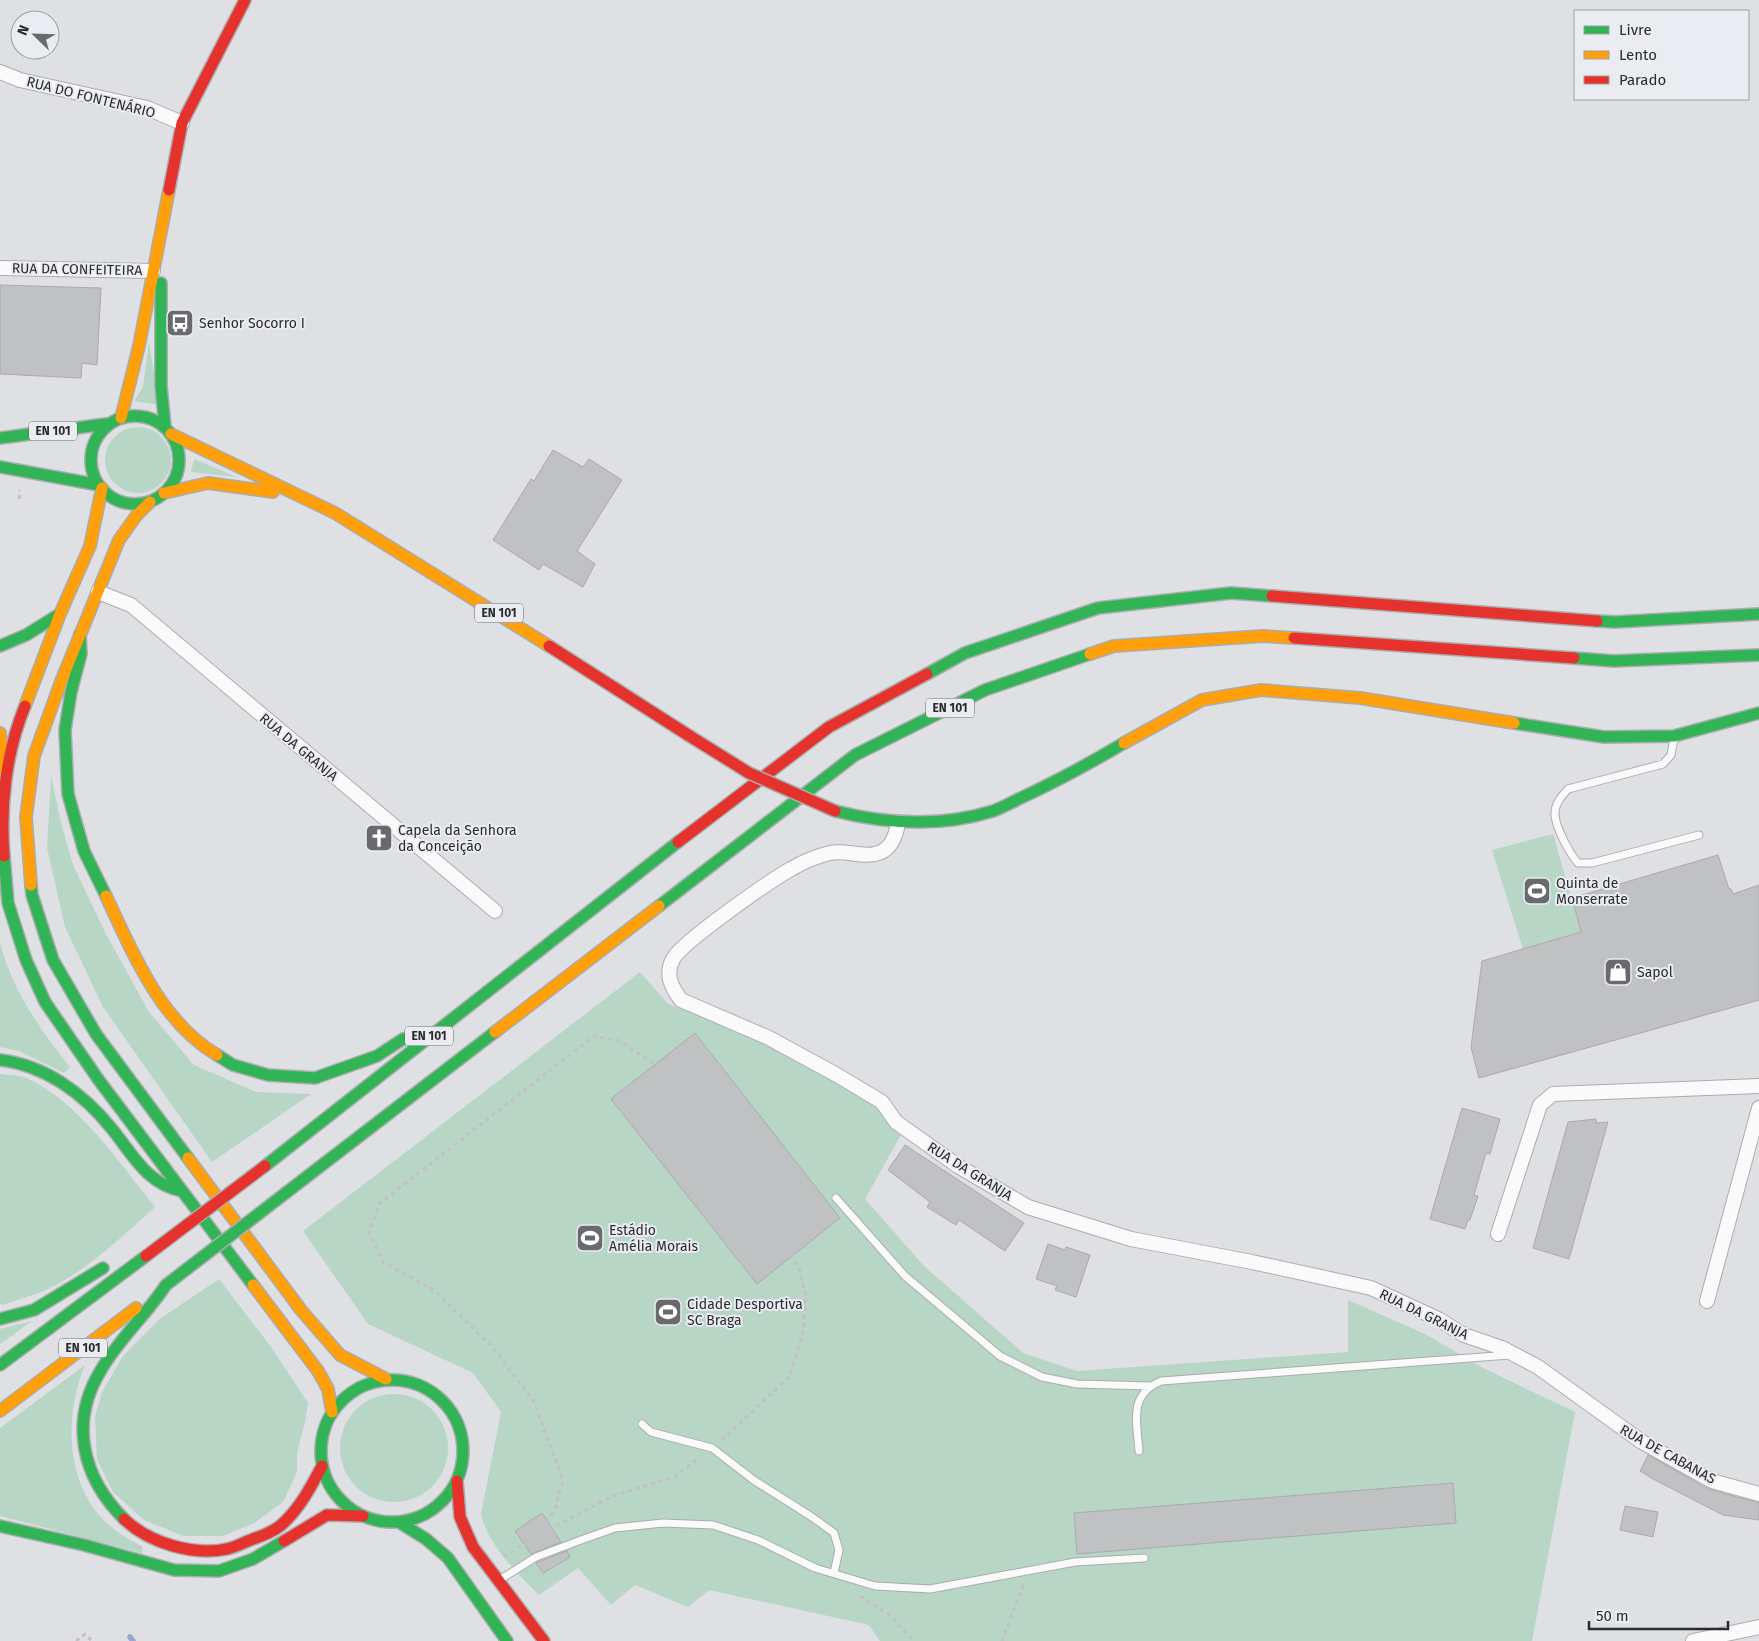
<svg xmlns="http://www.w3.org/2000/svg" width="1759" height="1641" font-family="'Fira Sans',sans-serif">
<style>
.green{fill:#b7d6c5}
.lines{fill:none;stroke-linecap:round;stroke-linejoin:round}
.stream{stroke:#95a9cf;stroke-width:5.5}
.building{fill:#c0c1c3;stroke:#aaaaad}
.lane-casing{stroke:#abacae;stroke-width:9}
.street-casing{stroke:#abacae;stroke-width:16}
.fast-casing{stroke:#abacae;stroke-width:14}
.slow-casing{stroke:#abacae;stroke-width:14}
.jam-casing{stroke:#abacae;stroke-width:14}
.path{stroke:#c1c1c2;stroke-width:3;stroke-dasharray:4 4;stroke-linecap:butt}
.lane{stroke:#fafafb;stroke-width:7}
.street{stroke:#fafafb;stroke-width:14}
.fast{stroke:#30b455;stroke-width:11}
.slow{stroke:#ff9f0a;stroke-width:11}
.jam{stroke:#e5322d;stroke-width:11}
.fast-bridge-casing{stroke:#abacae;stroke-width:14;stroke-linecap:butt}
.jam-bridge-casing{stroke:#abacae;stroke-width:14;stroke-linecap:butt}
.fast-bridge{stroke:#30b455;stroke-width:11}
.jam-bridge{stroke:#e5322d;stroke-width:11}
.labels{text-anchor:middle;stroke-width:4;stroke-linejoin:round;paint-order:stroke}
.shield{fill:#eaecf2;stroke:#646568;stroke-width:1}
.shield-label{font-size:12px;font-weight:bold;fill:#2a2b2d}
.street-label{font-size:14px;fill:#2a2b2d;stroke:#eaecf2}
.poi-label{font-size:14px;fill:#2a2b2d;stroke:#eaecf2;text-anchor:start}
</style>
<rect width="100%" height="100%" fill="#dfe0e3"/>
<path class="green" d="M149,342L159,405L134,401L143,387Z
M105 460a33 33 0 1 1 66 0a33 33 0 1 1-66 0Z
M194,459L237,477L191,472Z
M51,776L61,823L73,865L105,932L149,1012L194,1065L256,1092L311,1094L212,1162L103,1007L65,927L47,848Z
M1553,834L1581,932L1523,949L1492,850Z
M0,943C11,987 41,1032 70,1067L64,1073L19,1051L0,1047Z
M640,972L668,1004L699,1015L792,1055L878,1106L902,1133L865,1199L924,1266L1023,1353L1077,1371L1348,1352V1300L1425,1334L1485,1369L1575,1412L1532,1641H880L869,1625L709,1590L688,1607L635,1585L611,1605L578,1568L539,1595C517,1573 488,1545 481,1514L501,1412L473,1373L368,1324L303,1231Z
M0,1074C8,1075 19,1075 26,1078C78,1100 120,1164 155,1207C124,1235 84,1273 46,1290C32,1296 16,1300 2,1305L0,1304Z
M219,1279L271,1347L308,1403L305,1422L297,1453V1472L283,1502L254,1523L223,1536H183L144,1520L113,1492L97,1459L95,1417L102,1392L123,1356L161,1318Z
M32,1321L0,1344V1329Z
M85,1365C62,1420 66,1493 116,1531C124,1537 134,1542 143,1547L142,1553L0,1516V1428Z
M340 1448a54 54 0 1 1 108 0a54 54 0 1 1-108 0Z"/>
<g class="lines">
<path class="stream" d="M130,1637L133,1641"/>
</g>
<path class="building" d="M0,285L101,288L97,365L82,363L81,378L0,374Z
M553,450L583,467L589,459L622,480L577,551L595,564L583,587L543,564L539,570L493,540L531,479L534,481Z
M1718,855L1729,889H1731L1733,894L1759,885V1000L1479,1078L1471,1047L1482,961L1581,932L1572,898Z
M695,1033L840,1218L757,1284L611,1099Z
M1462,1108L1500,1119L1490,1154L1486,1153L1474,1195L1478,1196L1470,1220H1468L1465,1229L1430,1219Z
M1596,1119V1123L1608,1122L1569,1259L1533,1248L1568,1122Z
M905,1145L1024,1223L1005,1251L959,1220L956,1225L927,1207L930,1202L888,1170Z
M1048,1244L1065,1250L1066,1247L1090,1255L1076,1297L1055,1290L1057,1286L1036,1279Z
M1648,1455L1708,1489L1759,1503V1520L1723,1515L1653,1479L1640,1471Z
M1453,1483L1456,1523L1077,1554L1074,1513Z
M1625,1506L1658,1512L1653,1537L1620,1530Z
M542,1513L561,1542L531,1554L515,1531Z
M567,1551L570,1557L543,1573L536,1563Z"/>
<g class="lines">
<g class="lane-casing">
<path id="lane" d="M1674,739L1671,755L1663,764L1568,789C1562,796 1555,803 1555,813C1554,825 1570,854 1578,863H1592L1699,835
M836,1198L905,1276L1000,1356L1042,1377L1077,1384L1150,1386
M642,1424L651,1432L712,1448L755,1481L812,1517L834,1533L839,1550L834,1573
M1139,1451C1137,1422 1128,1395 1161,1381L1510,1355
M501,1579L536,1557L581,1540L615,1528L663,1523L713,1525L758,1540L815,1568L875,1586L930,1589L1075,1562L1144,1558"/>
</g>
<g class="street-casing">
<path id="street" d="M0,72L20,80L147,108L182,123
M0,268L153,271
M98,592L131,605L495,911
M898,823C896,836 891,851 875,854C861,857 845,850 830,853C817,856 803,862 791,869C771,880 682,942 673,959C665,974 671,987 681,1000L769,1038L837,1075L882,1102L896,1122L958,1166L1028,1207L1131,1239L1252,1262L1371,1288L1438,1319L1464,1335L1502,1348L1538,1367L1642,1442L1712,1481L1759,1494
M1498,1234L1540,1105L1553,1094L1759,1086
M1707,1301L1759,1108
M1693,1641L1759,1627"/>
</g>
<g class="fast-casing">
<path id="fast" d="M161,283V386L165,427
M91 460a44 44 0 1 1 88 0a44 44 0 1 1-88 0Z
M0,438L106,424
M0,467L99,485
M1597,621L1615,622L1759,614
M80,634L81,654L71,692L65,730L68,794L84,851L106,896
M0,646L26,635L60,614
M1574,658L1614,661L1759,655
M927,674L965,653L1098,608L1231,593L1272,596
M1514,723L1604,737L1674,736L1759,713
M835,811C886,824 942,827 993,811C1004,807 1016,800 1027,795C1061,779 1092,762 1124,743
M4,856L8,903L26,960L45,1002L98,1079L253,1285
M31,885L32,895L53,960L96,1034L188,1158
M659,906L855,755L985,690L1090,654
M217,1055L233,1065L268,1075L315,1078L377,1056L403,1039
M0,1060C45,1065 84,1094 112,1129C133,1155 147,1184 182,1191
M265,1166L678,842
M287,1192L495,1032
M0,1319L34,1310L103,1268
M0,1365L146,1256
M321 1451a71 71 0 1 1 142 0a71 71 0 1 1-142 0Z
M124,1519C82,1477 69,1422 101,1370C119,1339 146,1315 166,1285
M399,1522L426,1539L448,1558L507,1641
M0,1526L84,1545L174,1570L219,1571L253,1559L284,1541"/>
</g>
<g class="slow-casing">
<path id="slow" d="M121,418L139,346L169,190
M171,434L335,513L549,646
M164,493L208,483L273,492
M1090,654L1114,646L1263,636L1294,638
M25,706L60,614L90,546L102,488
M0,733L4,768
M1124,743L1202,700L1261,690L1360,698L1514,723
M31,885L26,817L34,756L62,679L119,540L136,516L150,502
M106,896C133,954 161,1022 217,1055
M495,1032L659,906
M188,1158L301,1310L340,1355L386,1379
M253,1285L318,1371L328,1389L332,1412
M0,1411L136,1308"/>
</g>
<g class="jam-casing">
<path id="jam" d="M169,190L182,123L245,0
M1272,596L1597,621
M1294,638L1574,658
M549,646L688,735
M0,803L5,785
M678,842L829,727L927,674
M4,856C0,806 6,752 25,706
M457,1481L460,1517L473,1547L544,1641
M124,1519C149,1543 193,1556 227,1549C236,1547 245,1542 253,1539C262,1536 272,1532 280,1526C299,1510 311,1487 322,1466
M284,1541L327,1515L363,1516"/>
</g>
<path class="path" d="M19,499L20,490
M722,1440L789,1377L803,1333L806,1296L799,1269L791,1255
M542,1533L615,1495L674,1477L699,1458
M504,1557L541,1533L555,1508L563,1481L534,1402L494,1349L434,1290L383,1262L369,1233L380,1203L594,1036L620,1041L654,1064
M860,1596L892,1617L913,1641
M76,1641L85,1634L92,1641
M1002,1641L1024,1583"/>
<use href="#lane" class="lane"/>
<use href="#street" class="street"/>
<use href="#fast" class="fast"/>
<use href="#slow" class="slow"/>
<use href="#jam" class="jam"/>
<g class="fast-bridge-casing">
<path id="fast-bridge" d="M166,1285L287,1192"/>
</g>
<g class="jam-bridge-casing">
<path id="jam-bridge" d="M688,735L749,773L835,811
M146,1256L265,1166"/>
</g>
<use href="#fast-bridge" class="fast-bridge"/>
<use href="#jam-bridge" class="jam-bridge"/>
</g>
<defs>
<g id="bus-square" transform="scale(1.4375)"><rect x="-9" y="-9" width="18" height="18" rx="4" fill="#696a6d" stroke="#eaecf2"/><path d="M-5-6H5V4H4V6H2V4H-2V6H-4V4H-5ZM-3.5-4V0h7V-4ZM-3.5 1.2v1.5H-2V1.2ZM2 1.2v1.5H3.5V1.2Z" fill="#fff"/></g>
<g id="church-square" transform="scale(1.4375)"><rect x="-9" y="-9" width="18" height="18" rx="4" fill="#696a6d" stroke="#eaecf2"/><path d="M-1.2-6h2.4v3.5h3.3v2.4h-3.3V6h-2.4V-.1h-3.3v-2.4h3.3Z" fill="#fff"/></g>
<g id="stadium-square" transform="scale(1.4375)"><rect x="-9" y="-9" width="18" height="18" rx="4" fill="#696a6d" stroke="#eaecf2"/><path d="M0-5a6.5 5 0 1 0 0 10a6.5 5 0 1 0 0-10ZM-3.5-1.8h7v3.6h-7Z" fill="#fff"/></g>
<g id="shop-square" transform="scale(1.4375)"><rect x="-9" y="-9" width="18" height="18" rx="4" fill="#696a6d" stroke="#eaecf2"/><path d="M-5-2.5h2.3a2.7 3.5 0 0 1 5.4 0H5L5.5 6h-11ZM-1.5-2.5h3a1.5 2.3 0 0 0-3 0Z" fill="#fff"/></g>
</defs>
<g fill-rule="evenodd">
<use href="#bus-square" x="180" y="323"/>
<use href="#church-square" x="379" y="838"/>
<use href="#stadium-square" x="1537" y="891"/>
<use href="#shop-square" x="1618" y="972"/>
<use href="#stadium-square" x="590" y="1238"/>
<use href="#stadium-square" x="668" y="1312"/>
</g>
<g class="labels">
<g class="shield">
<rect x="29" y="421.5" width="48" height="19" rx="4"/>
<rect x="475" y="603.5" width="48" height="19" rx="4"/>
<rect x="926" y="698.5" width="48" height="19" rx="4"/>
<rect x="405" y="1026.5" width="48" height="19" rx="4"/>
<rect x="59" y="1338.5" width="48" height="19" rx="4"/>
</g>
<g class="shield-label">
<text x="53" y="435">EN 101</text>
<text x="499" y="617">EN 101</text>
<text x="950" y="712">EN 101</text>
<text x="429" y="1040">EN 101</text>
<text x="83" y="1352">EN 101</text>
</g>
<g class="street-label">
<text transform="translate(91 97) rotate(14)" y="5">RUA DO FONTENÁRIO</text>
<text transform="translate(77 269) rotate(1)" y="5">RUA DA CONFEITEIRA</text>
<text transform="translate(299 747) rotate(40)" y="5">RUA DA GRANJA</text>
<text transform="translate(970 1171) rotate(32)" y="5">RUA DA GRANJA</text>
<text transform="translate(1424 1314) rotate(26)" y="5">RUA DA GRANJA</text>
<text transform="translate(1668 1454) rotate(29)" y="5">RUA DE CABANAS</text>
</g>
<g class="poi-label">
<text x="199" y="328">Senhor Socorro I</text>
<text x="398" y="835">Capela da Senhora<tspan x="398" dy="16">da Conceição</tspan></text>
<text x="1556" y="888">Quinta de<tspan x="1556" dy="16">Monserrate</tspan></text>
<text x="1637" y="977">Sapol</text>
<text x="609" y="1235">Estádio<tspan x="609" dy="16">Amélia Morais</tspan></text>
<text x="687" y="1309">Cidade Desportiva<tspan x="687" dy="16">SC Braga</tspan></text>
</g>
</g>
<rect x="1574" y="10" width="175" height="90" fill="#eaecf2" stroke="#9d9fa3"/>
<rect x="1584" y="26" width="25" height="8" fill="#30b455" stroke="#9d9fa3"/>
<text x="1619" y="35" font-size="15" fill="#2a2b2d">Livre</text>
<rect x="1584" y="51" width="25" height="8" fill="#ff9f0a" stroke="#9d9fa3"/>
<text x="1619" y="60" font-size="15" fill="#2a2b2d">Lento</text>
<rect x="1584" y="76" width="25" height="8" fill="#e5322d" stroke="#9d9fa3"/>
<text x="1619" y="85" font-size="15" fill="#2a2b2d">Parado</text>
<g transform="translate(35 35) rotate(293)"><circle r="24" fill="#eaecf2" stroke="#9d9fa3"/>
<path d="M0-4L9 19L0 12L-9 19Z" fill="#696a6d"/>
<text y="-8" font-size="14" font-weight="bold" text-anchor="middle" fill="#2a2b2d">N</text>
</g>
<path d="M1589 1621v8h139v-8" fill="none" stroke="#2a2b2d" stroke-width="2.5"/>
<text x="1596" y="1621" font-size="15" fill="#2a2b2d" stroke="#eaecf2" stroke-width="4" paint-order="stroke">50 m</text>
</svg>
